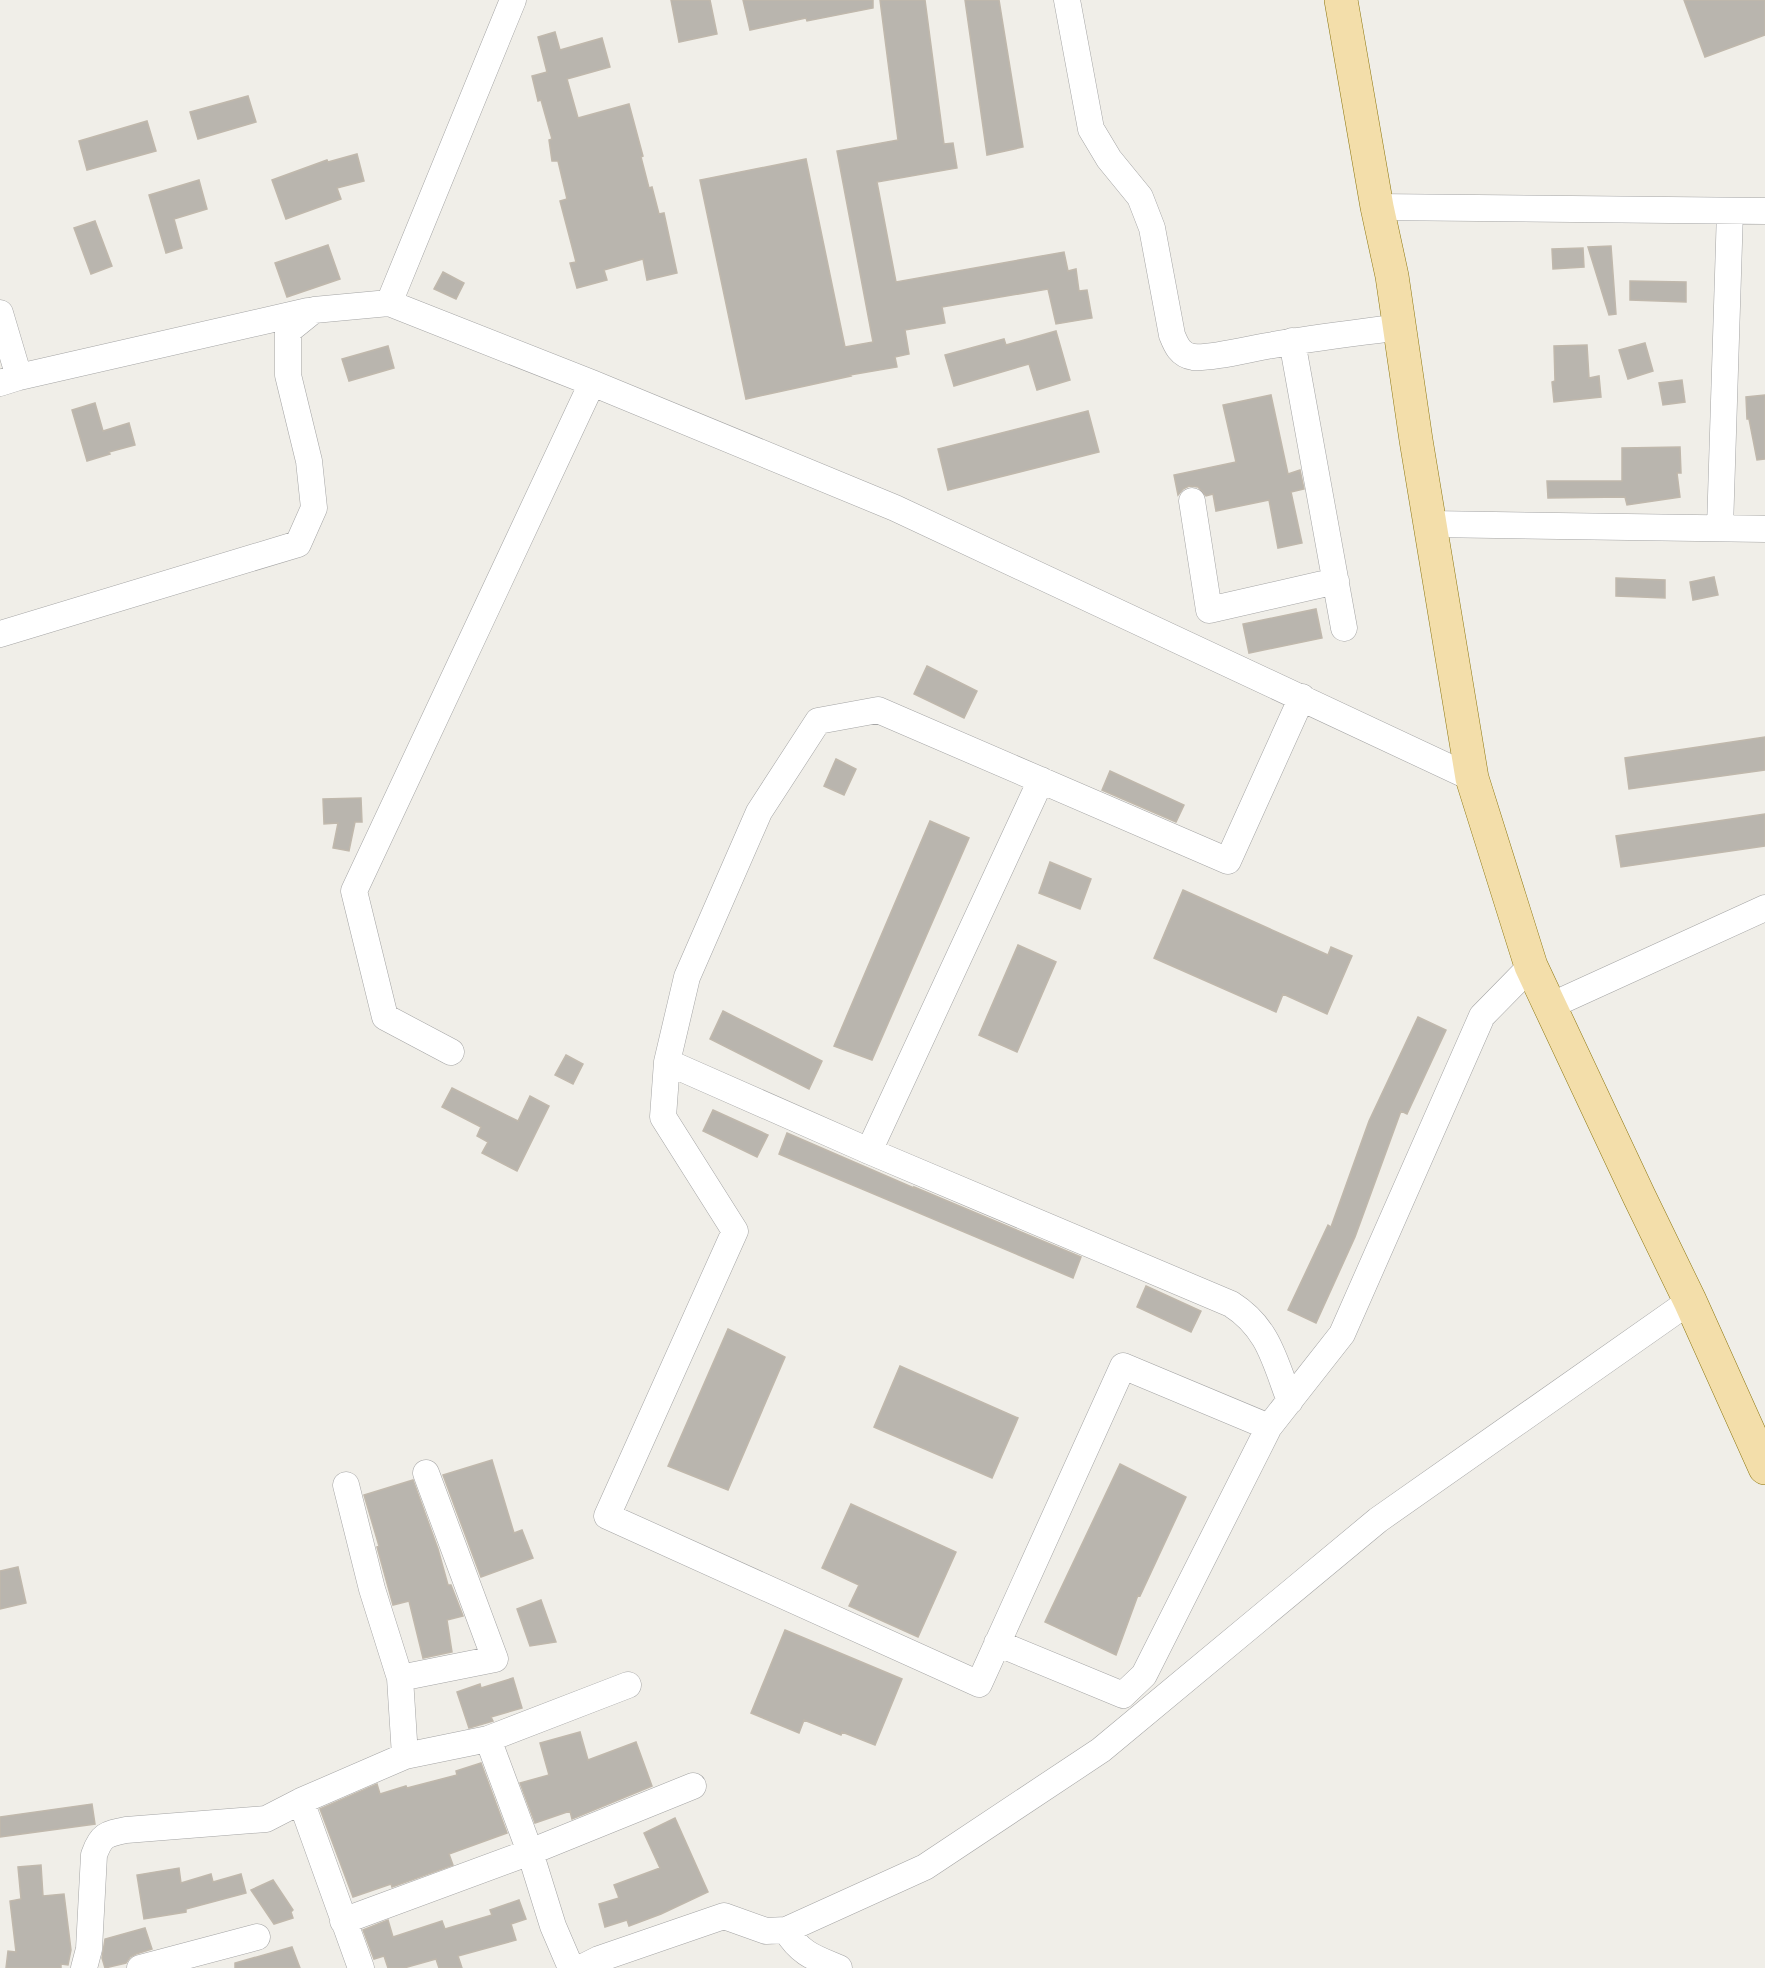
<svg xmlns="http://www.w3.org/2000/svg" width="1765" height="1968" font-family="Roboto,sans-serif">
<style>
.building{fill:#b9b5ae;stroke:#c0b8ac;stroke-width:1.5}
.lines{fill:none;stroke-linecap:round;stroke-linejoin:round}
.minor-casing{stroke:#a4a4a4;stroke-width:27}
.major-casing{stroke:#8d7710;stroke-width:34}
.minor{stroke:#fff;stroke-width:26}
.major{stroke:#f3deaa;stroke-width:33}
</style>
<rect width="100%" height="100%" fill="#f0eee8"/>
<path class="building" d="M671,0H710L717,34L679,42Z
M743,0H873V8L807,21L806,18L750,30Z
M880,0H925L944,144L953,143L957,168L877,182L896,282L1064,252L1068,271L1076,269L1079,291L1087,290L1092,318L1056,324L1048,289L942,307L945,323L905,330L909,354L895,357L897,367L850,375L851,376L746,399L700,180L806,159L845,347L873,342L837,151L898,140Z
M965,0H999L1023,147L987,155Z
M1684,0H1765V35L1705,57Z
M555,32L560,50L602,38L610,67L567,79L578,118L629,104L643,156L641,157L649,188L652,187L659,214L664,213L677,273L647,280L643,259L604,270L607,280L577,288L570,263L576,262L560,201L567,199L558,161H552L549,140L552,139L541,100L538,101L532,76L547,72L538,37Z
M248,96L256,122L198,139L190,112Z
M147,121L156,151L87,170L79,141Z
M357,154L364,181L337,188L341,199L286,219L272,180L327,160L328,162Z
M199,180L207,209L174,219L182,248L166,253L149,195Z
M95,221L112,266L91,274L74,228Z
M328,245L340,279L287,297L275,263Z
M1611,246L1616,314L1609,315L1588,247Z
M1583,248L1584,267L1553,269L1552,249Z
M443,272L464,283L456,299L434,289Z
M1630,281L1686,282V302L1630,300Z
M1056,331L1070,380L1037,390L1029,364L954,386L945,355L1004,339L1006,345Z
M1645,343L1653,371L1628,379L1619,350Z
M1587,345L1589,378L1599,376L1601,397L1554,402L1552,382L1555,381L1554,346Z
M388,346L394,368L349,381L342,359Z
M1682,380L1685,402L1663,405L1659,383Z
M1271,395L1288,474L1300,470L1304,489L1291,492L1302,543L1278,548L1269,500L1216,511L1213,494L1206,496L1198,487L1189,486L1183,489L1178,495L1174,475L1236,462L1223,405Z
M1765,395V459L1757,460L1749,419H1747L1746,397Z
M95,403L103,431L129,423L135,445L109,452L110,454L87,461L72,410Z
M1088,411L1099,452L948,490L938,449Z
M1680,447L1681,473H1677L1680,497L1627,505L1625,497L1548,498L1547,481H1622V448Z
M1714,577L1718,595L1693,600L1690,582Z
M1616,578L1665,580V598L1616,596Z
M1316,609L1322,638L1249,653L1243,624Z
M927,666L977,691L964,718L914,694Z
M1765,737V770L1629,789L1625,758Z
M836,759L856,769L844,795L824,786Z
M1110,771L1184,805L1176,822L1102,790Z
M361,798L362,822H355L349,851L333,848L338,823L324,824L323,799Z
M1765,814V846L1621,867L1616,836Z
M930,821L969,838L872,1060L834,1046Z
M1050,862L1091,879L1080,909L1039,893Z
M1183,890L1328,955L1331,947L1352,956L1327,1014L1283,994L1276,1012L1154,958Z
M1018,945L1056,962L1017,1052L979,1035Z
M723,1011L822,1061L809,1089L710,1039Z
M1418,1017L1446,1030L1407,1114L1401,1111L1355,1237L1316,1323L1288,1310L1328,1225L1331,1227L1369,1121Z
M566,1055L583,1064L573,1084L555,1075Z
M452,1088L518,1121L530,1096L549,1106L517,1171L482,1153L488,1142L477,1136L481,1127L442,1107Z
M713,1110L768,1135L757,1157L703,1131Z
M787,1133L914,1188V1187L1081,1257L1073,1278L779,1154Z
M1146,1286L1201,1311L1191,1332L1137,1307Z
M728,1329L785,1357L728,1490L668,1466Z
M900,1366L1018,1418L992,1478L874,1427Z
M492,1460L514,1533L522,1530L533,1558L481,1577L443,1475Z
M1120,1464L1186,1497L1140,1596L1138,1595L1116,1655L1045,1622Z
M413,1480L438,1549L448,1585H451L463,1616L447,1620L452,1652L423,1658L409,1601L393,1605L377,1547L379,1546L364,1495Z
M851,1504L956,1552L918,1637L849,1606L859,1585L822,1568Z
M18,1567L26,1603L0,1609V1571Z
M541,1600L556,1642L530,1646L517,1609Z
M785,1630L902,1679L875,1745L842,1732L841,1735L804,1720L799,1733L751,1713Z
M513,1678L522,1708L491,1717L493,1721L469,1728L457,1692L480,1684L481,1688Z
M580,1732L588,1760L636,1742L652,1786L572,1819L570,1811L535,1823L520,1783L549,1775L540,1743Z
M481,1763L507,1833L449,1854L453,1865L392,1887L391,1884L353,1897L320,1809L377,1784L380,1794L406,1786L407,1788L457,1775L456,1771Z
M92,1804L95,1824L0,1837V1817Z
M675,1818L708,1892L661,1914L629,1926L627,1920L605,1927L599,1904L619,1898L614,1885L660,1868L644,1833Z
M41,1865L43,1896L64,1894L71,1950L68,1965L61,1964V1968H6L8,1951L16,1952L10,1901L21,1899L18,1867Z
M179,1868L181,1883L211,1874L213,1882L241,1874L246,1893L186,1909V1912L144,1919L137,1875Z
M273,1880L293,1910L291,1912L293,1918L274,1924L251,1890Z
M519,1900L526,1919L511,1924L516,1940L458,1956L462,1968H439L436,1959L404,1968H388L384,1956L374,1959L363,1930L388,1920L393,1937L442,1921L445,1929L492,1915L490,1910Z
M145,1928L152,1949L136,1954L130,1957L126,1963L105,1968L102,1958L105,1939Z
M292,1947L300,1968H235V1963Z"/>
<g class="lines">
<g class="minor-casing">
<path id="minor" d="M1067,0L1091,129L1109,159L1140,197L1152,228L1172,335C1176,345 1180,355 1193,357C1209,359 1249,349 1267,346C1311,338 1356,333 1400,327
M1377,207L1765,211
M389,303L513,0
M0,313L19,377L0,383
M1292,341L1344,628
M19,377L308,311
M1192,501L1209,610L1336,581
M1431,524L1765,529
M1720,528L1730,211
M0,634L298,544L314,508L309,461L288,375V331L314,310L389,303L592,383L895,508L1472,778
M1550,1006L1765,908
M451,1052L385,1017L354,891L592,383
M667,1062L869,1151L1231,1304C1269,1328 1275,1362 1290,1401
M869,1151L1041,780
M1269,1427L1123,1366L979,1684L607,1516L735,1231L663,1117L667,1062L687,977L759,812L818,721L878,710L1228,861L1302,697
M346,1485L372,1589L400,1678L405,1756
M997,1643L1123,1695L1144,1675L1269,1427L1342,1334L1482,1016L1531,966
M400,1678L495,1659L426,1473
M488,1739L530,1852L553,1926L571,1968
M301,1801L361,1968
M343,1921L530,1852L693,1786
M786,1930C800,1954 815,1958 839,1968
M84,1968L89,1949L94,1855C101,1835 106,1834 126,1830L266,1819L301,1801L405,1756L488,1739L628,1685
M140,1968L257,1937
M581,1968L599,1959L724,1916L766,1931L786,1930L925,1867L1101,1750L1378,1520L1690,1301"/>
</g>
<g class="major-casing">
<path id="major" d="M1341,0L1377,207L1392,276L1416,440L1472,778L1531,966L1639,1196L1690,1301L1765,1468"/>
</g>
<use href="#minor" class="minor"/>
<use href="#major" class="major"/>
</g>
</svg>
